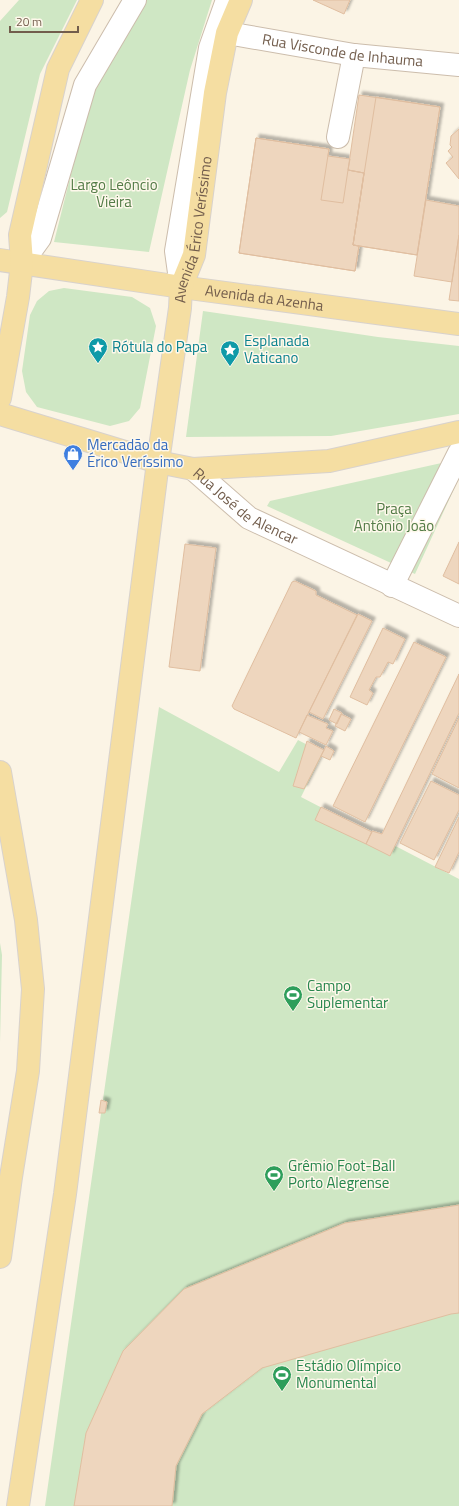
<svg xmlns="http://www.w3.org/2000/svg" width="459" height="1506" font-family="'Titillium Web',sans-serif">
<style>
.green{fill:#cfe7c4}
.building{fill:#eed6be;stroke:#e0bea0;filter:url(#shadow)}
.lines{fill:none;stroke-linecap:round;stroke-linejoin:round}
.minor-casing{stroke:#ccbdac;stroke-width:24}
.major-casing{stroke:#d8d2cd;stroke-width:24}
.minor{stroke:#fff;stroke-width:22}
.major{stroke:#f5dea2;stroke-width:22}
.labels{text-anchor:middle;stroke-width:3;stroke-linejoin:round;paint-order:stroke}
.street-label{font-size:15px;fill:#725d4c;stroke:#fef8eb}
.park-label{font-size:15px;fill:#537c47;stroke:#fef8eb}
.culture-label{font-size:15px;fill:#0d838f;stroke:#fef8eb;text-anchor:start}
.shop-label{font-size:15px;fill:#366cbe;stroke:#fef8eb;text-anchor:start}
.leisure-label{font-size:15px;fill:#27864d;stroke:#fef8eb;text-anchor:start}
</style>
<defs>
<filter id="shadow"><feDropShadow dx="3.5" dy="-3.5" stdDeviation="1" flood-color="#0004"/></filter>
</defs>
<rect width="100%" height="100%" fill="#fbf4e5"/>
<path class="green" d="M19,0H77L40,74L7,212L0,218V21Z
M146,0H212L190,70L149,252L54,242L92,90Z
M64,288L132,297L150,308L156,326L140,408L129,421L110,426L37,407L26,392L22,371L30,315L37,301L49,291Z
M203,311L378,337L459,346V414L331,436L186,437Z
M446,462L459,471V478L415,574L267,506L270,501Z
M159,707L279,772L298,740L323,753L301,797L459,879V1506H45Z
M0,943L2,955L0,1043Z"/>
<path class="building" d="M313,0H350L344,14Z
M359,95L440,107L417,255L353,245L364,173L348,170Z
M376,97L440,107L417,255L353,245Z
M459,129V179L446,163L453,157L448,151L452,147L450,145L451,136Z
M256,138L329,149L328,156L350,159L348,170L364,173L353,245L359,246L355,271L239,253Z
M256,138L329,149L321,200L343,203L348,170L364,173L353,245L359,246L355,271L239,253Z
M426,200L459,206V235L452,282L414,276Z
M459,235V301L449,300Z
M459,542V584L443,576Z
M185,544L216,548L200,671L169,667Z
M295,581L316,591V595L357,615L296,738L234,709L232,706L292,582Z
M358,614L372,621L323,719L309,712Z
M383,628L405,639L393,664L388,662L380,677H376L369,690L373,693L367,705L350,697Z
M414,642L446,657L365,822L333,806Z
M459,674V713L390,856L366,844L372,831L382,834Z
M334,709L342,713L337,724L329,720Z
M341,714L351,719L345,731L335,726Z
M307,715L328,724L326,728L333,731L326,745L299,732Z
M459,718V788L432,774Z
M307,741L324,750L304,789L293,786Z
M326,746L334,751L330,760L321,756Z
M431,781L459,795V810L434,860L400,843Z
M321,807L372,832L366,844L315,820Z
M459,817V852L449,873L435,867Z
M101,1100L107,1102L105,1113H99Z
M459,1205V1313L451,1314L262,1368L202,1414L176,1466L172,1506H74L86,1433L123,1351L184,1289L345,1223Z"/>
<g class="lines">
<g class="minor-casing">
<g id="minor">
<path id="s1" d="M227,33L354,55L459,65"/>
<path d="M338,137L354,55"/>
<path d="M22,263L40,238L85,85L135,0"/>
<path d="M181,287L176,251L210,48L227,0"/>
<path id="s2" d="M193,469L249,518L459,616"/>
<path d="M392,586L459,453"/>
</g>
</g>
<g class="major-casing">
<g id="major">
<path id="s3" d="M0,260L181,287L459,324"/>
<path d="M0,398L18,297L22,263L20,235L58,69L92,0"/>
<path d="M0,414L158,462L193,469L329,461L459,432"/>
<path d="M0,772L26,920L33,989L28,1071L11,1177L0,1257"/>
<path id="s4" d="M18,1506L65,1194L158,462L180,308L181,287L194,255L215,93L227,33L241,0"/>
</g>
</g>
<use href="#minor" class="minor"/>
<use href="#major" class="major"/>
</g>
<defs>
<g id="sight-pin" transform="scale(1)"><path d="M0 17L-7.5 6A9.5 9.5 0 1 1 7.5 6Z" fill="#0f9aa8" stroke="#fef8eb"/><path d="M0-6L1.8-2.2L6-1.7L2.9 1.2L3.7 5.4L0 3.3L-3.7 5.4L-2.9 1.2L-6-1.7L-1.8-2.2Z" fill="#fff"/></g>
<g id="shop-pin" transform="scale(1)"><path d="M0 17L-7.5 6A9.5 9.5 0 1 1 7.5 6Z" fill="#3f7fe0" stroke="#fef8eb"/><path d="M-5-2.5h2.3a2.7 3.5 0 0 1 5.4 0H5L5.5 6h-11ZM-1.5-2.5h3a1.5 2.3 0 0 0-3 0Z" fill="#fff"/></g>
<g id="stadium-pin" transform="scale(1)"><path d="M0 17L-7.5 6A9.5 9.5 0 1 1 7.5 6Z" fill="#2e9e5b" stroke="#fef8eb"/><path d="M0-5a6.5 5 0 1 0 0 10a6.5 5 0 1 0 0-10ZM-3.5-1.8h7v3.6h-7Z" fill="#fff"/></g>
</defs>
<g fill-rule="evenodd">
<use href="#sight-pin" x="98" y="347"/>
<use href="#sight-pin" x="230" y="350"/>
<use href="#shop-pin" x="73" y="454"/>
<use href="#stadium-pin" x="293" y="995"/>
<use href="#stadium-pin" x="274" y="1175"/>
<use href="#stadium-pin" x="282" y="1375"/>
</g>
<g class="labels">
<g class="street-label">
<text dy="5" stroke="none"><textPath href="#s1" startOffset="117">Rua Visconde de Inhauma</textPath></text>
<text dy="5" stroke="none"><textPath href="#s4" startOffset="1289">Avenida Érico Veríssimo</textPath></text>
<text dy="5" stroke="none"><textPath href="#s3" startOffset="267">Avenida da Azenha</textPath></text>
<text dy="5" stroke="none"><textPath href="#s2" startOffset="65">Rua José de Alencar</textPath></text>
</g>
<g class="park-label">
<text x="114" y="190">Largo Leôncio<tspan x="114" dy="17">Vieira</tspan></text>
<text x="394" y="514">Praça<tspan x="394" dy="17">Antônio João</tspan></text>
</g>
<g class="culture-label">
<text x="244" y="346">Esplanada<tspan x="244" dy="17">Vaticano</tspan></text>
<text x="112" y="352">Rótula do Papa</text>
</g>
<g class="shop-label">
<text x="87" y="450">Mercadão da<tspan x="87" dy="17">Érico Veríssimo</tspan></text>
</g>
<g class="leisure-label">
<text x="307" y="991">Campo<tspan x="307" dy="17">Suplementar</tspan></text>
<text x="288" y="1171">Grêmio Foot-Ball<tspan x="288" dy="17">Porto Alegrense</tspan></text>
<text x="296" y="1371">Estádio Olímpico<tspan x="296" dy="17">Monumental</tspan></text>
</g>
</g>
<path d="M10 26v6h68v-6" fill="none" stroke="#725d4c" stroke-width="2"/>
<text x="16" y="26" font-size="12" fill="#725d4c" stroke="#fef8eb" stroke-width="3" paint-order="stroke">20 m</text>
</svg>
